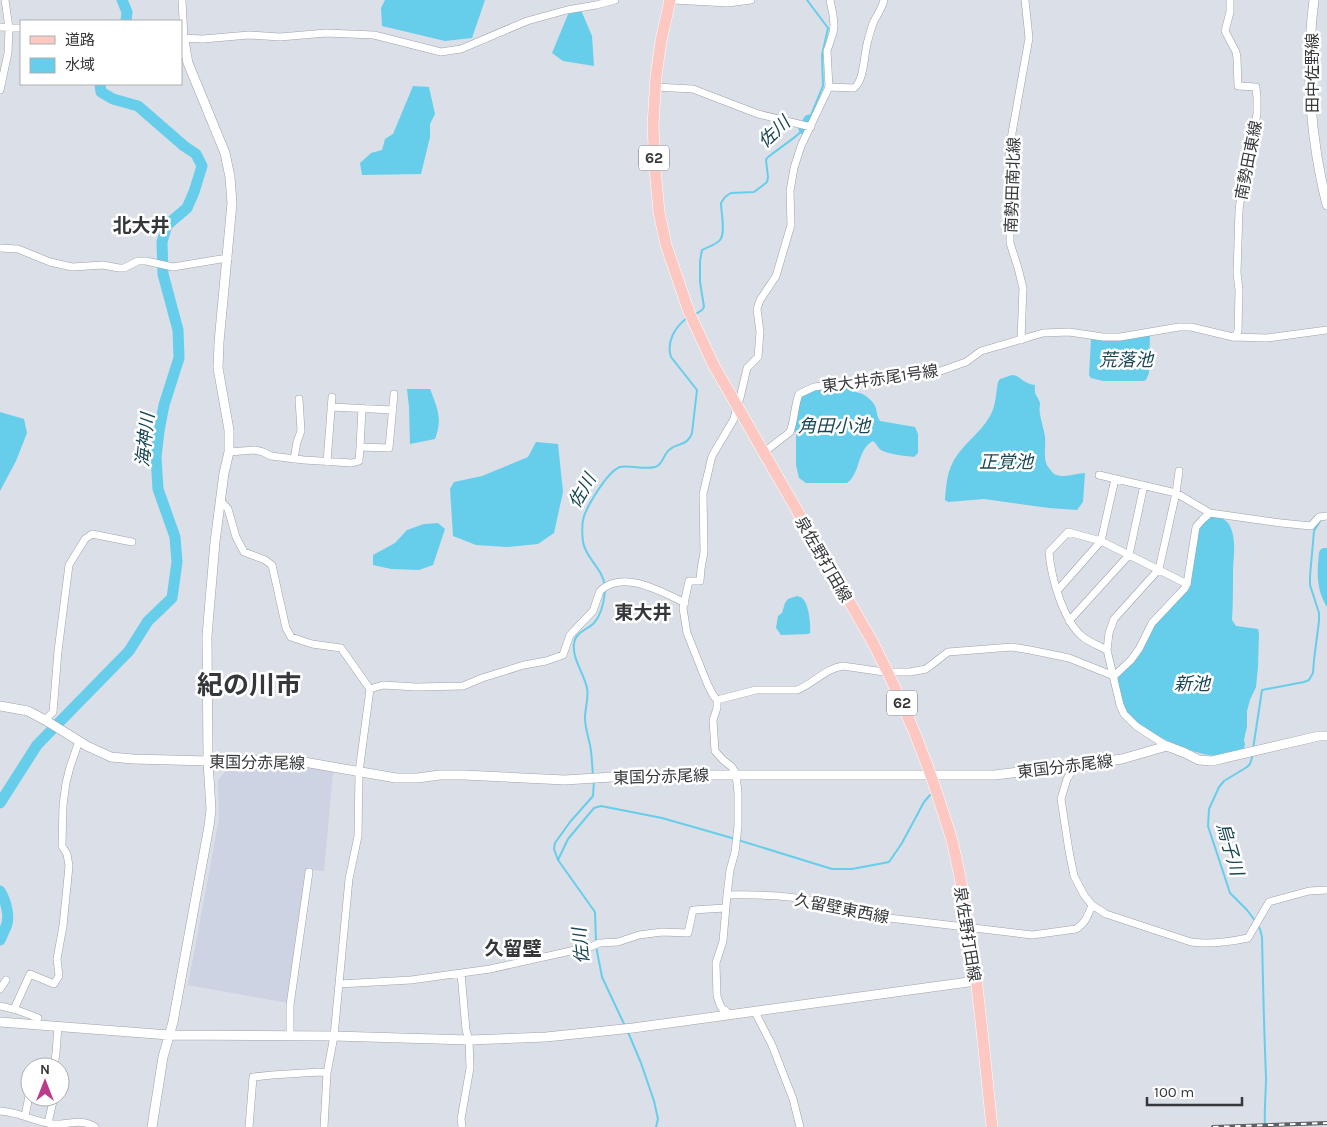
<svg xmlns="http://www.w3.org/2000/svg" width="1327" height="1127" font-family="Karla,'Noto Sans JP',sans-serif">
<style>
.built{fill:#cdd3e2}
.water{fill:#66ceeb}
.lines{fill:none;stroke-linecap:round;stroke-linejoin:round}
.stream{stroke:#66ceeb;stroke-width:2}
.river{stroke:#66ceeb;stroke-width:11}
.minor-casing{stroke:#9ea2a9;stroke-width:8}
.tertiary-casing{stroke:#9ea2a9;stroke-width:10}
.primary-casing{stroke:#fff;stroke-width:12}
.minor{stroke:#fff;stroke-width:7}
.tertiary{stroke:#fff;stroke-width:9}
.primary{stroke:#fdc7c2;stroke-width:11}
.rail-casing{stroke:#5c5f63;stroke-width:4}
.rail{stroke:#fff;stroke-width:2;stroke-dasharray:5.5;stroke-linecap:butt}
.labels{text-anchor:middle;stroke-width:5;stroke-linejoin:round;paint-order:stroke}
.shield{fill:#fff;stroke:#727375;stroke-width:1}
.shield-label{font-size:15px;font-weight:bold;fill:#35373a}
.street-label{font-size:16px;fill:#35373a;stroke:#fff}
.water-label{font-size:18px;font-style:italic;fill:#184652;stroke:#fff}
.quarter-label{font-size:19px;font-weight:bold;fill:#35373a;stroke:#fff}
.town-label{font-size:26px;font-weight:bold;fill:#35373a;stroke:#fff}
</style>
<rect width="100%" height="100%" fill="#dbdfe7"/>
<path class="built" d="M304,766L333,772L324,871L307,869L288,1003L188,985L219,819L218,780L227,769Z"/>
<path class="water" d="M385,0H485L472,38L445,41L382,26L381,8Z
M581,10L592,36L594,66L563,61L552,53L569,12Z
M413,86L429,87L435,114L430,124V137L421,174L362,175L360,163L371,153L382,150L385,139L393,134Z
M1150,334L1149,373L1146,380L1143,381H1103L1091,378L1089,375L1091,339L1094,338Z
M1012,375C1020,375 1023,384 1035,385C1034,397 1037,394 1040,403C1040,406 1039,411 1040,414C1041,422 1044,429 1045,437C1046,446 1043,457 1047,465C1048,467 1052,472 1054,474C1065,479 1075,473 1085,473L1083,502L1077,510L1049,508L984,499L948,502L945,500C946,486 947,473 953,462C963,443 983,432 992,412C996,403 996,392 998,382L1000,379Z
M848,385C851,394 861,391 867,397C880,407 874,411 880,421L915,427L918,434V453L914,457C905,456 888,454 881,450C877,447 877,444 873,441C857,449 861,473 847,483H806L799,478L796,465V433L795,432C795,422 794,410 799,400C806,387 835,386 848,385Z
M407,389H430C437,407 443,419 435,439L410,444L409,407Z
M0,412L24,419L27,433L16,461L0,491Z
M536,442L558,444L563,492L554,533L538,544L507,547L476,545L453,536L450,489L454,482L482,476L528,457Z
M1211,516C1218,515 1227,520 1230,526C1237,541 1233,558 1233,573C1233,588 1233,604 1232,620L1236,626L1258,629L1259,633L1258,667L1256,687L1250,700L1247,711V727L1245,735L1244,741L1245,744L1244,749C1235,752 1226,755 1217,756C1195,756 1136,730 1125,710C1120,702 1118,686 1118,676L1154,623L1187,588L1198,529L1200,525Z
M438,523L445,529L433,565L419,570L391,569L373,565V555L395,543L407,530L424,524Z
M1323,548H1327V607C1316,590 1317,572 1319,553L1320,550Z
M797,596C800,597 802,597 804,600C809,607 811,625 810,633L808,634L781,635L776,628L778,616L782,613L785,603L788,599Z"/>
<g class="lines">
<path class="stream" d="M807,0L828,28L822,55L823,86L809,120
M696,314L702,310L704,307L700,282V261L702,250C707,247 716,245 720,240C726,233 721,212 721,203L725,197L731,193L754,192L762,186L767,182L768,177L766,160L767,158C779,148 793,140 804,129
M605,586C602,567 586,559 583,542C582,534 582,523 584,516C589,503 608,471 620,467C631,465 644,470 655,467C663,465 663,455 669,450C678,442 687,447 692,433L697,390L671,357C666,342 675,327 687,318
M1253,749L1262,690L1304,682L1309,680L1313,673L1314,660L1319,621V613L1310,585V576L1314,531L1320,521
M1253,754L1250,764L1247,767L1224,781L1219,787L1209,809L1208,826L1230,893L1247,910L1256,922
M593,775C592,765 592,755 590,745C588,736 585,727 585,718C585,708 589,698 587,688C584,673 572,659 574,644C575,632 587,630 594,623C602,614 604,602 605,591
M594,780L593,796L570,822L555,843L554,849L558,860L595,912L596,941
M558,860L568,839L594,808L601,806L662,818L725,836L832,869H852L889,862L902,843L924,802L930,795
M1258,926L1260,929L1262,937C1263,984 1264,1030 1266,1077C1266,1094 1264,1110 1265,1127
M596,946L602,977L625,1026
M628,1032L641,1063L654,1101L658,1119L656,1127"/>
<path class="river" d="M122,0L127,12L126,21
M804,129L809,120
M0,803L37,745L129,651L148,621L172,598L177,562L175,537L158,489L156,457L159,431L164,405L179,358L178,330L163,274L162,242L167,225L187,208L194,192L202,166L196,154L184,146L138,106L113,99L101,92L100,84
M0,891C6,901 11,918 5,929C3,933 2,936 0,940"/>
<g class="minor-casing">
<path id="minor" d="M182,0L184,38
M673,0L728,3L751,0
M1230,0V12L1225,31L1236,52L1237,58L1238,86L1256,87L1257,98V114L1251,144L1247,153L1245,171L1247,185L1240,202L1239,211L1237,273L1239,290L1238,331L1236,335L1233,337
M0,27L21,28
M181,38L203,39L249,35L280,37L326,33L374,35L441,52L461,49L527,21L567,10L596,5L615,0
M655,87L693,89L758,114L811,127
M829,87L854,88C864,81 864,56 867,44C869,36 871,28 874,21C878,14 882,8 884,0
M0,90L8,53L9,28L5,0
M0,248L18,249L50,262L72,267L103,265L119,268H124L138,261H146L173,267L221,259H228
M1021,340L1023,288L1018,268L1010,243V206L1012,175L1009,150L1029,38L1025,0
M331,407L393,410
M360,447L362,408
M229,452L255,450L263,452L271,456L304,460L352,463L359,461L360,447L389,448L394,394
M763,453L790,432C795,419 794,407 799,394L814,387L845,383L901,372L916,374H932L966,362L981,351L1043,333L1069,332L1103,337H1120L1179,327H1191L1233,337L1267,338L1327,330
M294,459L297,442L301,431L299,399
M327,462L332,397
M1099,475L1176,493L1210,513
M220,500L228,509L236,537L244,552L265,560L272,565L286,628L291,637L312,644L341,648L370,689L359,772L358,836L349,879L334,1036L327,1073L324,1127
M1057,591L1101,541L1115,479
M1069,621L1129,555L1144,485
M1107,650C1100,646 1090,643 1083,637C1063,621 1051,577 1049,552L1068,532L1101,541L1187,584
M370,689L383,685L416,687L463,686L482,678L524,665L546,661L563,655L570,635L593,611L600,591C623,569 662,592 685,603
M717,700L756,690H797C813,684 826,668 843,666L884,672H910L926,669L948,652L1012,647L1030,650L1069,658L1114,676L1131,660L1139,649L1152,623L1185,588L1187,584L1196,527L1203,519L1210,513L1281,523L1311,526L1319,517L1327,516
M45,720L53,712L58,651L69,565L85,539L92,534L132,542
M1167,746L1136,726L1124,714L1120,705L1107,650L1109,633L1114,619L1159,569L1176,493L1179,471
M1076,765L1067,779L1061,799L1069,851L1074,876L1084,895L1092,905L1106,914L1191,942C1210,945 1229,942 1248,938L1269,902L1309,891L1327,890
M727,895C771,894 814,896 855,914L1032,935L1076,929C1086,923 1088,915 1092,905
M461,973L466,1030L469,1040L470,1068L461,1119L462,1127
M339,984L411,980L490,969L593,946L599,943L618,942L639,935L662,932L688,933L693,910L725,908
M0,989L6,980
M0,1006L17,1010L38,1018
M14,1009L30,974L54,984L59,976L57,959L63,926L69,866L67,854L62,846L63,805L66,783L70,767L79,741
M755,1012L772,1045L793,1099L800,1127
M730,1015L725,1010L724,1011L720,1005L717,996L716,963L723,941L727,895L730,870L735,852L738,826V793L736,774L732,767L723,760L715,751L713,720L717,708V700L713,695L707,683L687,633L683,608L689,581H700L701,569L704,552L703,494L712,456L734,419L737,406L740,398L747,368L758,357L760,332L757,309L760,300L776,276L791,225L790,191L794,168L801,146L829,87L827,51L833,33L834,25L833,15L830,0
M290,1036V1005L309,872
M54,1067L56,1053L58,1026
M0,1111C8,1112 16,1113 23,1116C33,1119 42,1123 53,1124C67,1125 83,1118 95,1127
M25,1116L30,1091
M48,1123L54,1097
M249,1127L253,1077L272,1075L320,1072L327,1073"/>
</g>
<g class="tertiary-casing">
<path id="tertiary" d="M1314,0C1305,70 1310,137 1327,205
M0,706L28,711L45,720L87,746L111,757L133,759L208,761L284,760L304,762L396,778H417L440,775H464L565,780L643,775H995L1122,759L1167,746L1185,753L1199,760L1212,761L1319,736H1327
M0,1022L169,1035L334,1036L469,1040L546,1037L633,1028L976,981
M152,1127L163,1057L173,1022L209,826L211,810L208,761L207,636L215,542L224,473L229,452V430L218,368L219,342L232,203L230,177L225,153L188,63L186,53L184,38"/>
</g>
<g class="primary-casing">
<path id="primary" d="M670,0L661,41L656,76L653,125L655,169L659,212L666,245L689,312L713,364L872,641C900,695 924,751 942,809C946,822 951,835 954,849C975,940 982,1034 992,1127"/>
</g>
<use href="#minor" class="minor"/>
<use href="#tertiary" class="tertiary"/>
<use href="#primary" class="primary"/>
<g class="rail-casing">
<path id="rail" d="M1213,1127L1327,1123"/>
</g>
<use href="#rail" class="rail"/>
</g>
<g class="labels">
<g class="shield">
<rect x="639" y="145.5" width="30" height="25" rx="4"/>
<rect x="887" y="690.5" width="30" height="25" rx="4"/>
</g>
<g class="shield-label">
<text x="654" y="163">62</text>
<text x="902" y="708">62</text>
</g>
<g class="street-label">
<text transform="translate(1312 73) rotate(-90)" y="6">田中佐野線</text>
<text transform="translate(1248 160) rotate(-79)" y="6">南勢田東線</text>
<text transform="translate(1012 185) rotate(-88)" y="6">南勢田南北線</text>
<text transform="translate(880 378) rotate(-8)" y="6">東大井赤尾1号線</text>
<text transform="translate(824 559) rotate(60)" y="6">泉佐野打田線</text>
<text transform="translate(257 762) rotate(1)" y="6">東国分赤尾線</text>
<text transform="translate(1065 766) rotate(-7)" y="6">東国分赤尾線</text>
<text transform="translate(661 776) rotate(-2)" y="6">東国分赤尾線</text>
<text transform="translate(842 908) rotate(11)" y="6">久留壁東西線</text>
<text transform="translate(968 934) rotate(81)" y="6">泉佐野打田線</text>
</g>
<g class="water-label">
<text transform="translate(774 132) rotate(-43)" y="6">佐川</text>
<text x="1126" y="366">荒落池</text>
<text x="834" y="432">角田小池</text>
<text transform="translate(145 440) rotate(-84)" y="6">海神川</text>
<text x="1006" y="468">正覚池</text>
<text transform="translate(582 491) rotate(-60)" y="6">佐川</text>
<text x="1192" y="690">新池</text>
<text transform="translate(1230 849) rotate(74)" y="6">烏子川</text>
<text transform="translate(581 946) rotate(-96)" y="6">佐川</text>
</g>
<g class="quarter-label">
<text x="141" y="232">北大井</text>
<text x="643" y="619">東大井</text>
<text x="513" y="955">久留壁</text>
</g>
<g class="town-label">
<text x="249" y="694">紀の川市</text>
</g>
</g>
<rect x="20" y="20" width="162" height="65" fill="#ffffff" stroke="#aeafb0"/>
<rect x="30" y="36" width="25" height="8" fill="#fdc7c2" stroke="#aeafb0"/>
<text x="65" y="45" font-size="15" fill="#35373a">道路</text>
<rect x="30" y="58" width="25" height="15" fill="#66ceeb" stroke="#aeafb0"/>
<text x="65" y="70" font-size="15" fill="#35373a">水域</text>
<g transform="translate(45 1082)"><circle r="24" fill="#ffffff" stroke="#aeafb0"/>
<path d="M0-4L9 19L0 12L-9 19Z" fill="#ba3c8b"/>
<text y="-8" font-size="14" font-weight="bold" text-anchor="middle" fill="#35373a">N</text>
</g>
<path d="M1147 1097v8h95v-8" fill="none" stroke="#35373a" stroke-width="2.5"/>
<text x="1154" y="1097" font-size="15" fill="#35373a" stroke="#ffffff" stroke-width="4" paint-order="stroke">100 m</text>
</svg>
